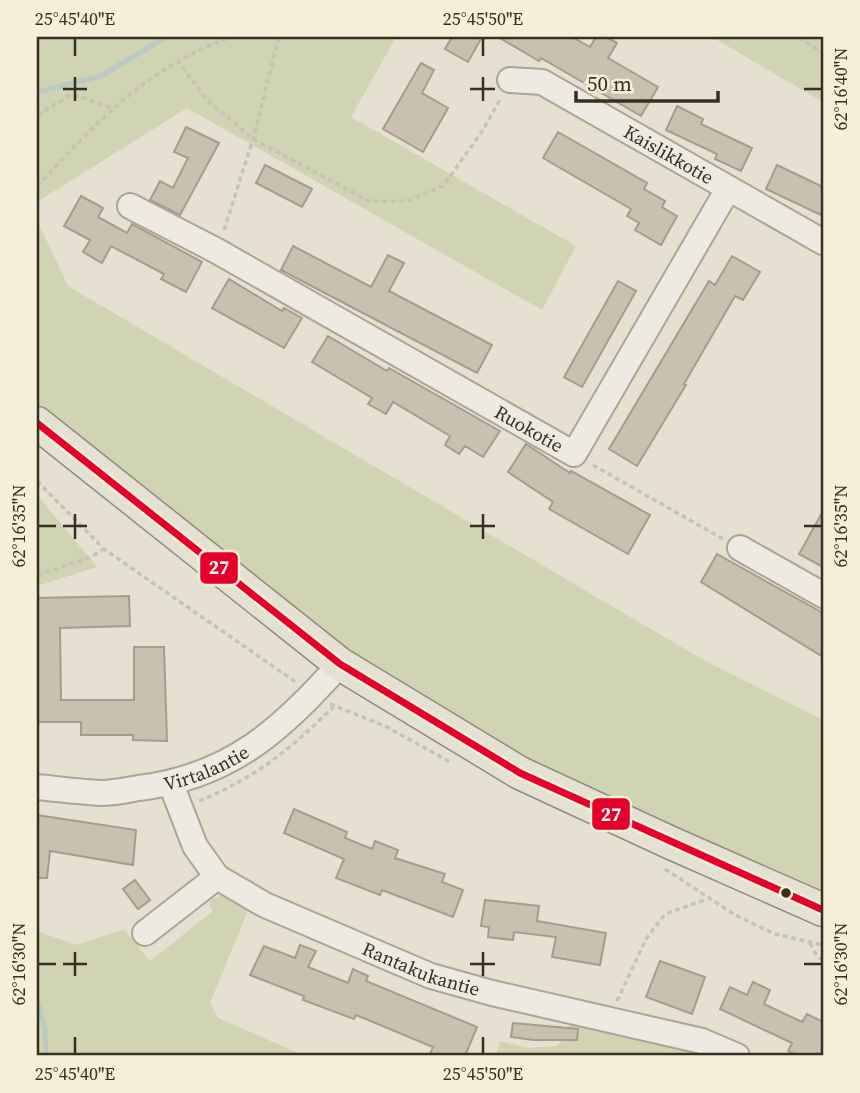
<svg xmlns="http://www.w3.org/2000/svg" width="860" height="1093" font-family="'Source Serif 4',serif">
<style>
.green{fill:#d1d4b2}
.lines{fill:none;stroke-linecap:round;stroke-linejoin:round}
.stream{stroke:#bacac2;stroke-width:5}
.building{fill:#c9c0b0;stroke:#a59c8f;stroke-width:2}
.minor-casing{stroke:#aba598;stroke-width:28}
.major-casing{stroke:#908b7f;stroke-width:35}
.path{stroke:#c6c2b8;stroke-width:3.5;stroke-dasharray:5 3.5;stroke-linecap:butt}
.minor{stroke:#eeeae1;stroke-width:24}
.major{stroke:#e4e1d3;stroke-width:32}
.bus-1-casing{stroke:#f5efd7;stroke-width:12}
.bus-1{stroke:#e4002b;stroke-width:7}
.ticks{fill:none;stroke:#392f20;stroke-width:2.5}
.bus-dot{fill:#392f20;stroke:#f5efd7;stroke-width:2.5}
.labels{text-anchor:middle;stroke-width:6;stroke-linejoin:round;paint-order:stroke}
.street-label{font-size:19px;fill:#392f20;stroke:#f5efd7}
.line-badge{stroke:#f5efd7;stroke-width:2.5}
.badge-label{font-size:19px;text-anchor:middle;font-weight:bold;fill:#fff}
.neatline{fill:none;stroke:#392f20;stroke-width:2.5}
.ticks-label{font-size:18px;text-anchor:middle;fill:#392f20}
</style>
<rect width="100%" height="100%" fill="#e5e0cf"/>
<path class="green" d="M37,37H396L351,117L576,246L542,310L187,108L37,202Z
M712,37H823V102Z
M37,220L68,286L700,658L823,720V894L580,792L325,639L41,407L37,401Z
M37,495L97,567L37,586Z
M222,896L249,908L210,1003L218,1018L305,1056H37V931L76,945L124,929L150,961L213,911L209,904L212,899Z
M570,1020L698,1050L712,1056H496L500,1041L528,1048L557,1046L566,1036Z"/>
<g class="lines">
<path class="stream" d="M37,92L101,76L166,37
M37,1001L45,1029L46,1056"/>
</g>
<path class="building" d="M452,37H482L468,62L445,49Z
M498,37H572L590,47L596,37H606L617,43L608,58L658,87L641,116L541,58L539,61Z
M421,63L434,70L422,93L448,108L423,152L383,129Z
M677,106L703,119L701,124L752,148L741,171L715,159L717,154L666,130Z
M186,127L219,143L180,215L150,200L160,181L173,188L188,158L174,152Z
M558,132L647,183L644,189L665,201L662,207L677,216L661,245L635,230L639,223L627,216L631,209L543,158Z
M265,165L312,189L302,207L256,183Z
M777,165L823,187V216L766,189Z
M81,196L103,208L98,217L127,233L132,224L202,262L186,292L161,279L164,274L111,246L102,263L83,252L90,240L64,226Z
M293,246L371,287L388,255L404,263L389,291L492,345L477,373L281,270Z
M732,256L760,272L743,300L735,296L684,384L686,385L637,466L609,449L709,281L715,285Z
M229,279L282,311L284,308L302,318L284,348L212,308Z
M618,281L636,291L582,387L564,377Z
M328,336L387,371L389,368L500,431L483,457L465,446L459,454L445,445L450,436L393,402L386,414L368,404L372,398L312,362Z
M526,444L570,473L571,471L650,515L628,554L549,509L553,502L508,472Z
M823,511V567L799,554Z
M717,554L823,613V657L701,582Z
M129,596L130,626L60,628L61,700H134V647H164L167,741L133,740V735H81V722H37V598Z
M294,809L347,832L345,838L372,849L375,841L398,850L395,858L445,874L442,882L463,890L453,917L382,890L380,895L336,878L344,859L284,833Z
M37,815L136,830L133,865L50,851L47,878H37Z
M135,880L150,900L138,909L123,889Z
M485,900L539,906L537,921L606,933L600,965L552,957L556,937L514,932L513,940L488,937L489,927L481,926Z
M300,945L316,951L308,967L348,983L353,969L368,976L366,981L477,1027L465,1056H429L433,1047L356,1015L354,1019L303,1000L304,996L250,975L264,946L295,958Z
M660,961L705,977L692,1014L646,997Z
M753,982L770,990L764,1004L802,1022L807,1014L823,1022V1056H799L788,1051L792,1043L720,1009L730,987L747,995Z
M513,1023L578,1029L577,1040H533L511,1037Z"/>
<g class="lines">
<g class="minor-casing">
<g id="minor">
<path id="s1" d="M510,80L542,82L823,242"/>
<path id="s2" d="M130,206L217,251L574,454L728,189"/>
<path d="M740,548L823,595"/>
<path id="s3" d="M171,784L195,846L217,877L265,905L431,976L492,993L702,1041L737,1056"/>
<path id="s4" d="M37,787C58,789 80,792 101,793C114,793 127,790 139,788C229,777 282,730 340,664"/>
<path d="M145,933L217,877"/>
</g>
</g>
<g class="major-casing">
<path id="major" d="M37,423L340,664L520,773L669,842L823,910"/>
</g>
<path class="path" d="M799,37L823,53
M177,60L207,100L253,139L369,201H407L443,186L481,133L501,98
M37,115L72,94L111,108
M37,186C100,120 142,70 231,37
M224,230L253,139L279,37
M593,465L723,539
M37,481L104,549L297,683
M37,575L91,557L104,549
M330,704L385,726L452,763
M199,801C255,778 291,749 333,707
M665,869L735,915L775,934L823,945
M810,943L815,953L823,961
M617,1001L646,939L665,914L707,899"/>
<use href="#minor" class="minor"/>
<use href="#major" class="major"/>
<g class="bus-1-casing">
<path id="bus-1" d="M37,423L340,664L520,773L823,910"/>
</g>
<use href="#bus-1" class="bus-1"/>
</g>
<path class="ticks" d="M75,38V56M483,38V56M75,77V101M483,77V101M63,89H87M470,89H495M804,89H822M75,514V539M483,514V539M38,526H56M63,526H87M470,526H495M804,526H822M75,952V976M483,952V976M38,964H56M63,964H87M470,964H495M804,964H822M75,1037V1054M483,1037V1054"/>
<circle class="bus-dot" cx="786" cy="893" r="6"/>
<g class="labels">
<g class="street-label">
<text dy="7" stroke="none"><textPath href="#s1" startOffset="178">Kaislikkotie</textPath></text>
<text dy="7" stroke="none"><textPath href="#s2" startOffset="457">Ruokotie</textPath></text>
<text dy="7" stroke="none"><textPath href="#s4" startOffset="173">Virtalantie</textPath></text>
<text dy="7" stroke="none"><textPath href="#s3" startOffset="329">Rantakukantie</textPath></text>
</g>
</g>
<g class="line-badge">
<rect x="199" y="551" width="40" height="34" rx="7" fill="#e4002b"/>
<rect x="591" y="797" width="40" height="34" rx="7" fill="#e4002b"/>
</g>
<g class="badge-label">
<text x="219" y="574">27</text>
<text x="611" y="821">27</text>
</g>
<rect width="860" height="1093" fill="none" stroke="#f5efd7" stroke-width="77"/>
<path d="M576 91v10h142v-10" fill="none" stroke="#392f20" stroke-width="3.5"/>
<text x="587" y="91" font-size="21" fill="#392f20" stroke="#f5efd7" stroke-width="5" paint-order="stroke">50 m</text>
<rect x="38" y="38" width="784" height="1016" class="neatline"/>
<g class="ticks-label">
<text x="75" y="25">25°45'40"E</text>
<text x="483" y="25">25°45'50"E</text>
<text transform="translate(841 89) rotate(-90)" y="6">62°16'40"N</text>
<text transform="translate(19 526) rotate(-90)" y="6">62°16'35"N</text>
<text transform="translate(841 526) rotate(-90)" y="6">62°16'35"N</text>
<text transform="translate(19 964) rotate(-90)" y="6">62°16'30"N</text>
<text transform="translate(841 964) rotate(-90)" y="6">62°16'30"N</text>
<text x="75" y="1080">25°45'40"E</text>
<text x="483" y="1080">25°45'50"E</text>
</g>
</svg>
